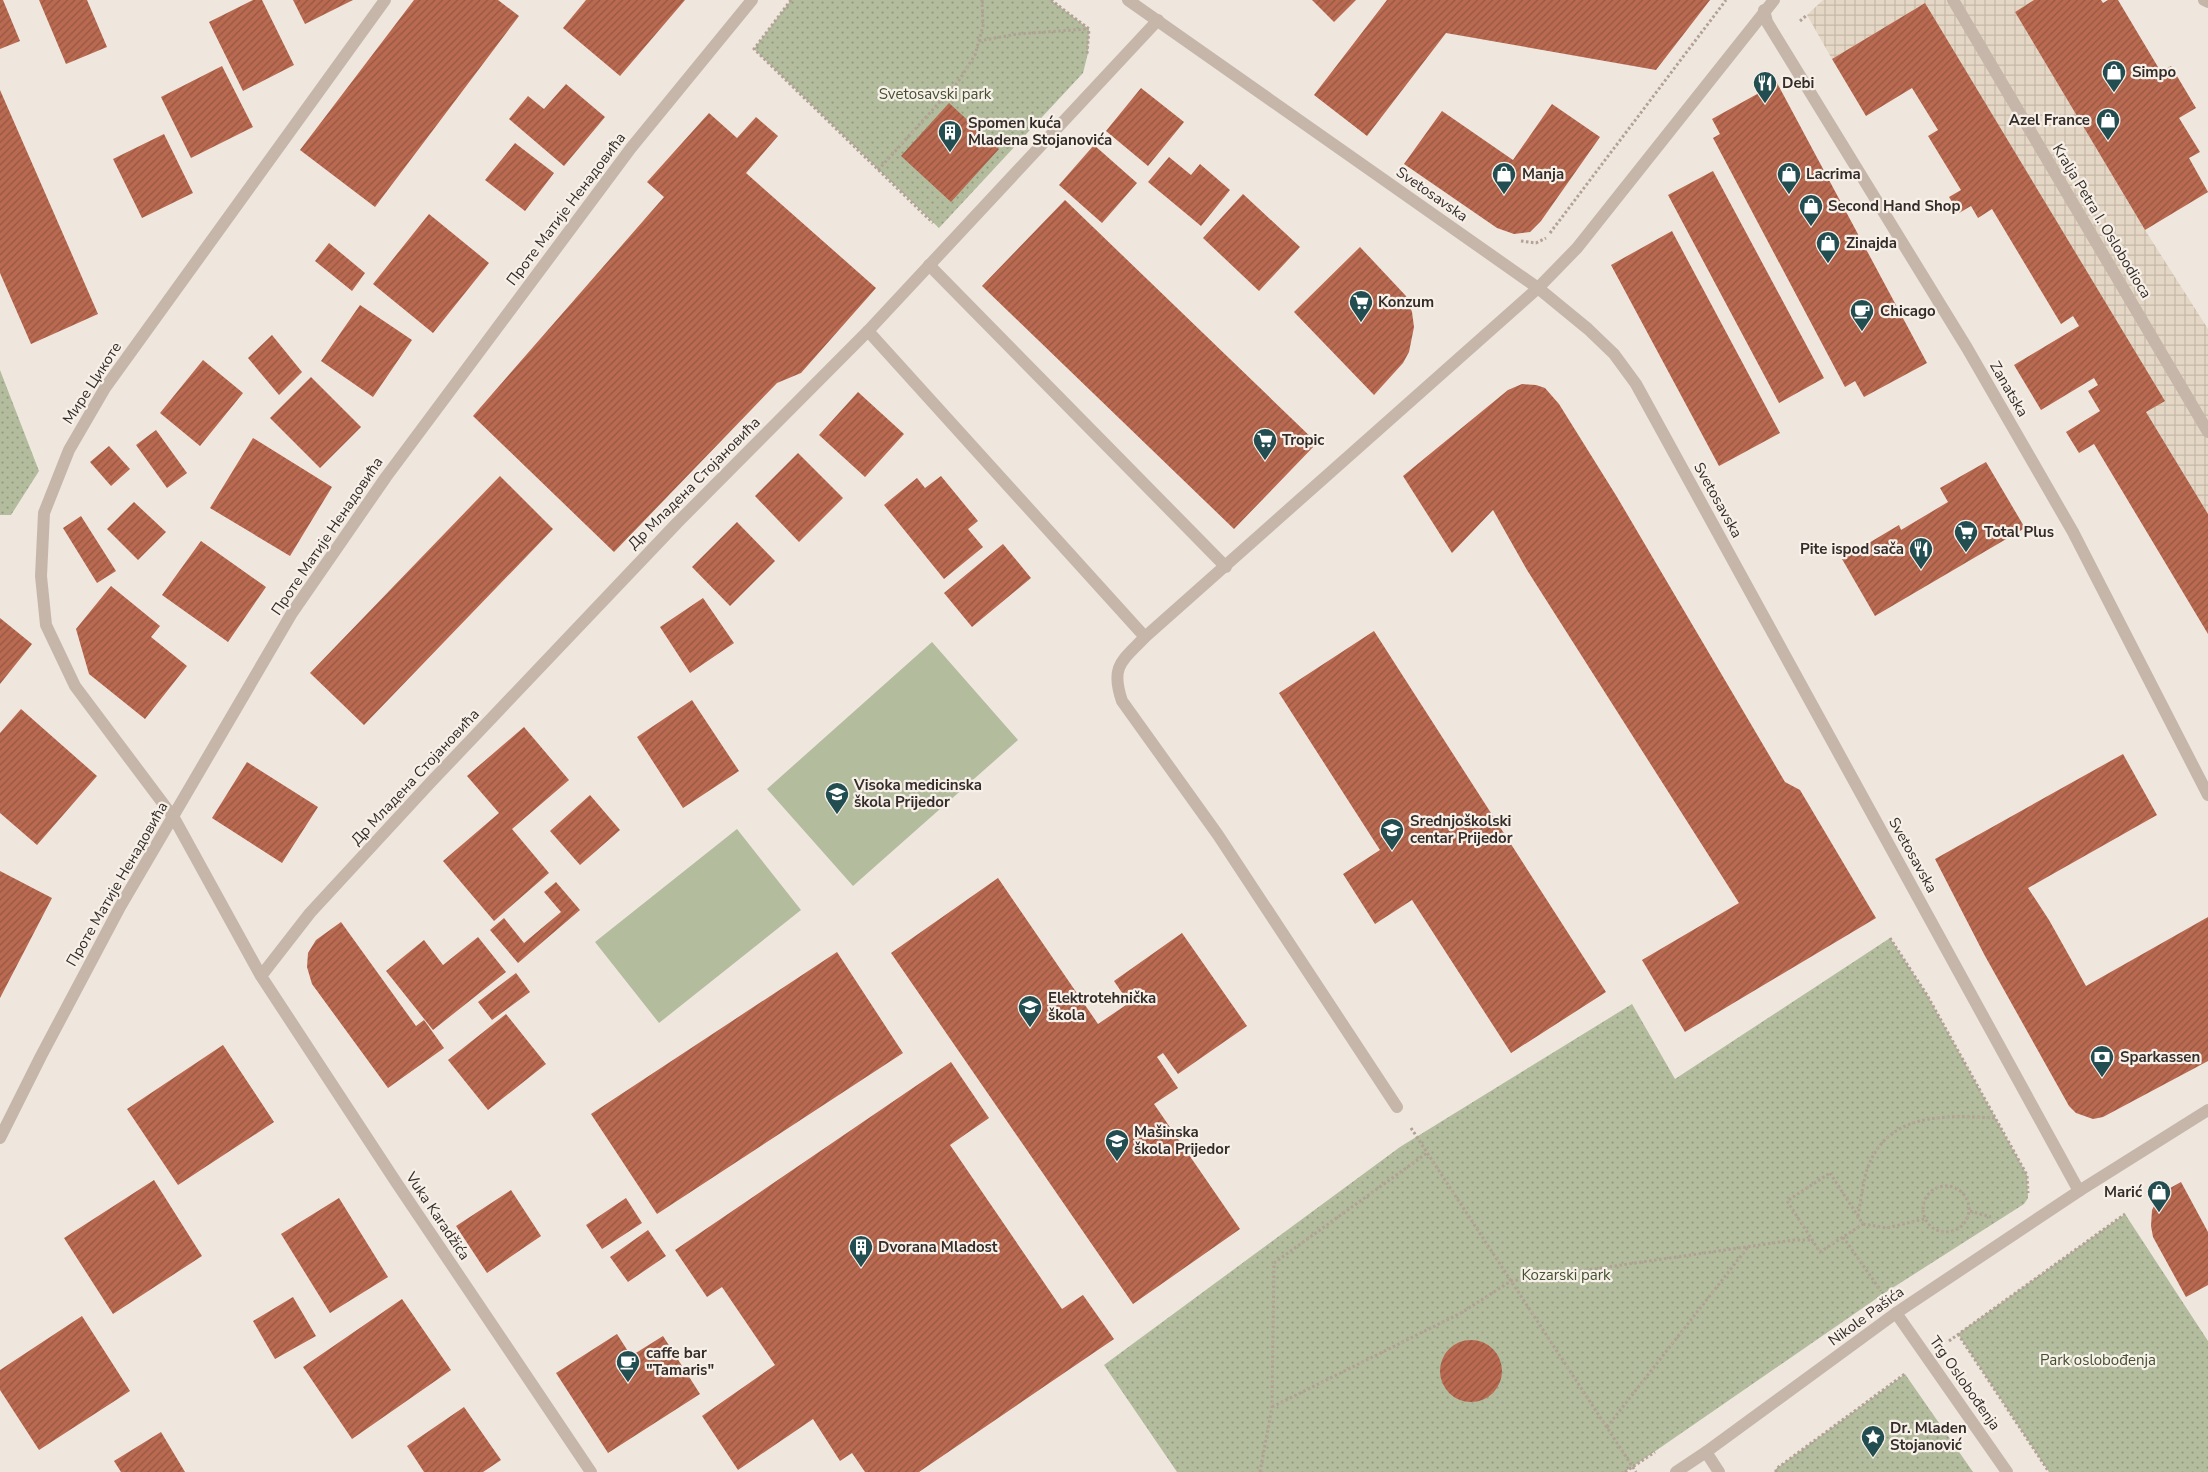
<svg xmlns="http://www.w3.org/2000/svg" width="2208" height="1472" font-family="'Nunito Sans',sans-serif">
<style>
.park{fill:url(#park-dots)}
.pitch{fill:#b3bd9e}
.plaza{fill:url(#plaza-grid)}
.building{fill:url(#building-hatch)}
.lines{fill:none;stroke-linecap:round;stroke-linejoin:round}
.path{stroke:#b2a194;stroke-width:3;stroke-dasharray:2.5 2.5;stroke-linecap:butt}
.service{stroke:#c6b6aa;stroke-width:12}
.pedestrian{stroke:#c6b6aa;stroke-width:12}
.minor{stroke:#c6b6aa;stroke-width:12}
.tertiary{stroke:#c6b6aa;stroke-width:12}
.labels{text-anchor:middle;stroke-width:4.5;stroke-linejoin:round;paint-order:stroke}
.poi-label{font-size:15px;font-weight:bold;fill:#342c29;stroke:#f7f0e8;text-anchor:start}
.park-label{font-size:15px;fill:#44502f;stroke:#f7f0e8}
.street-label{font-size:15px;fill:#342c29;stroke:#f7f0e8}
</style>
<defs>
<pattern id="park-dots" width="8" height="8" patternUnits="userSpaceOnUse" patternTransform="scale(1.25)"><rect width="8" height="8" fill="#b3bd9e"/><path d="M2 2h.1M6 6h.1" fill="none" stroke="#929a81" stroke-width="1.8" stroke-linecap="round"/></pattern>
<pattern id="plaza-grid" width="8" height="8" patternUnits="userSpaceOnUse" patternTransform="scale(1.25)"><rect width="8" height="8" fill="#e5d7c5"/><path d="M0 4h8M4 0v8" fill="none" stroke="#c5b9a9"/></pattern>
<pattern id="building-hatch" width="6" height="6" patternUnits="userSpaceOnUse" patternTransform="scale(1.25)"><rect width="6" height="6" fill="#b96a51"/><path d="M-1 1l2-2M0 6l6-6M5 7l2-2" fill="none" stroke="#975743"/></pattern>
</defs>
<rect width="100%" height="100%" fill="#efe6dd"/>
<path class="park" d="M791,0H1051L1089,29L1088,53L1083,73L939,228L754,49Z
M0,370L39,471L11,515H0Z
M1890,938L1927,995L2027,1175L2028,1198L2024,1204L1883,1294L1625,1472H1177L1104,1365L1400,1147L1632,1004L1675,1079Z
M2125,1214L2208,1341V1472H2049L1958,1334Z
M1905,1374L1973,1472H1776V1469Z"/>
<path class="pitch" d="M932,642L1018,740L853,886L767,789Z
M737,829L801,910L659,1023L595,942Z"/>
<path class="plaza" d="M1823,0H2034L2015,12L2145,230L2208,329V514L2146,412L1925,3L1832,59L1807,15Z"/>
<path class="building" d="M0,0H3L20,41L0,49Z
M39,0H87L107,47L66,64Z
M253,0H262L294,65L243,91L209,22Z
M293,0H353L305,24Z
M414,0H498L519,16L375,207L300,150Z
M586,0H685L620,76L563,28Z
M1312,0H1356L1334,22Z
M1387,0H1710L1656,70L1446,33L1367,136L1314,95Z
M2034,0H2101L2103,3L2108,0H2118L2161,72L2171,66L2196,108L2179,118L2200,152L2189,158L2208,192L2145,230L2015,12Z
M1925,3L2165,401L2146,412L2208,514V634L2094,444L2079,453L2066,432L2100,411L2088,391L2098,385L2094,378L2041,410L2014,365L2079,326L2073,316L2061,324L1992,209L1978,218L1971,206L1959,213L1949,197L1961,190L1928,136L1938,130L1912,88L1866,116L1832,59Z
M222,66L253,127L191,158L161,97Z
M1777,83L1927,363L1864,397L1855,381L1845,387L1713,138L1720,134L1712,119Z
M566,84L605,117L564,166L509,119L528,96L544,109Z
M1141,88L1184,122L1148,166L1106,131Z
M0,90L98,314L31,344L0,273Z
M949,103L999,149L951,202L901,156Z
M1552,104L1600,137L1541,221L1530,232L1514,234L1497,228L1404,164L1442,111L1513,160Z
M709,113L737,138L756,117L778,136L746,173L876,288L801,373L777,383L614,552L473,416L664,197L647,182Z
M164,134L193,193L142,218L113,159Z
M515,143L554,173L525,211L485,180Z
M1094,145L1137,183L1102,223L1059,185Z
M1169,157L1191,175L1200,164L1230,190L1201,226L1148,182Z
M1713,171L1824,378L1779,403L1668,195Z
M1243,194L1300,247L1259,291L1203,238Z
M1065,200L1317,443L1234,529L982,286Z
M429,214L489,263L433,333L373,284Z
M1672,231L1780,433L1719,466L1611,265Z
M329,243L365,273L352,291L315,261Z
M1360,247L1406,296L1412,312L1414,327L1409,352L1403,363L1374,395L1294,312Z
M360,305L412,340L373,397L321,361Z
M272,335L302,372L279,395L248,358Z
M203,360L243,393L200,446L160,413Z
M311,377L361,427L320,468L270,418Z
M1522,384L1536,385L1545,388L1559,404L1617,497L1785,782L1800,790L1876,918L1685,1032L1642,960L1739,903L1527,570L1493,510L1452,553L1403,476L1508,390Z
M858,392L904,434L865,477L819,435Z
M156,430L187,473L167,488L136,445Z
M253,438L332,487L290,556L210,508Z
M109,446L130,469L111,486L90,462Z
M798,453L843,498L799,542L755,496Z
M1986,462L2025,528L1875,616L1842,559L1899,525L1901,530L1948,502L1940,488Z
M500,476L553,529L364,725L310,673Z
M941,476L978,521L968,529L983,547L944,579L884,505L917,478L925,488Z
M134,502L166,532L138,560L107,529Z
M81,516L116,571L97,583L63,528Z
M737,522L775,561L730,606L692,567Z
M201,541L266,587L228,642L162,595Z
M1003,544L1031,578L972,627L944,593Z
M111,586L160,626L151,637L187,666L145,719L89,674L76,629Z
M703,598L734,643L690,673L660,627Z
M0,618L32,644L0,684Z
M1374,631L1606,992L1511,1053L1412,900L1375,924L1343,874L1380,850L1279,693Z
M692,700L739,771L683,808L637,737Z
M21,709L97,776L37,845L0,813V733Z
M524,727L569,780L512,829L549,873L494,921L443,861L499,813L467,776Z
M2123,754L2157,815L2028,888L2049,920L2086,986L2208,917V1061L2103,1117L2093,1119L2076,1113L2069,1106L1985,956L1935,859Z
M247,762L318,807L282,863L212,818Z
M590,795L620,830L580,865L550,831Z
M0,871L52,898L0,998Z
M998,878L1098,1024L1129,1003L1114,981L1182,933L1247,1026L1178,1074L1163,1053L1157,1057L1178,1088L1154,1104L1240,1229L1133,1304L891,953Z
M556,882L580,910L518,963L490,930L504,918L524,943L561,912L544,892Z
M341,922L416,1026L424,1020L444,1048L388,1088L312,984L307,967L308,953L316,940Z
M478,937L506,972L433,1030L386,971L424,940L443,965Z
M837,952L903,1053L657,1214L591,1114Z
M516,973L530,992L492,1020L478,1002Z
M506,1014L546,1064L488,1110L448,1060Z
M223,1045L274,1122L178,1185L127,1109Z
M951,1062L989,1118L950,1145L1062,1309L1083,1295L1114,1339L919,1472H865L852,1453L840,1461L813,1419L738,1470L702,1416L775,1365L722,1287L707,1297L675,1250Z
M154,1180L202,1256L113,1314L64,1238Z
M2181,1182L2208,1232V1285L2186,1297L2153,1237L2151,1226L2152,1210L2161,1193Z
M511,1190L541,1236L487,1273L456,1226Z
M339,1198L388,1277L330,1313L281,1234Z
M626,1198L642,1223L602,1249L586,1225Z
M648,1230L666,1256L628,1282L610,1257Z
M293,1297L316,1336L275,1359L253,1321Z
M402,1299L451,1370L352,1439L303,1367Z
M82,1316L130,1391L39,1450L0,1390V1370Z
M617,1334L631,1356L663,1336L700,1394L608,1453L556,1373Z
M1440 1371a31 31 0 1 1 62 0a31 31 0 1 1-62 0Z
M464,1407L501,1460L483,1472H424L407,1446Z
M161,1432L185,1472H121L114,1461Z"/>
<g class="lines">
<path class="path" d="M791,0L754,49L933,223
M1051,0L1089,29L1087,54
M1800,21L1807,15
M979,41L1017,34L1088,29
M878,170L958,82L975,55L983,26L982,0
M1550,233L1726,0
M1521,241L1536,243L1546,238
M1890,938L1927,995L2027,1175L2028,1193
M1411,1128L1636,1472
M1830,1173L1863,1224L1820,1252L1787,1201Z
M1923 1209a23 23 0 1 1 46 0a23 23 0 1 1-46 0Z
M1970,1211L1991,1217
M1858,1216C1862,1196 1863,1173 1873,1156C1897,1111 1953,1116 1996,1118
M1863,1224L1887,1228L1924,1219
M1843,1237L1881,1291
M1958,1334L2049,1472
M1949,1341L2125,1214
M1272,1407L1461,1313L1511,1281L1794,1240H1812
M1607,1427L1748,1247
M1260,1472L1272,1407L1274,1263L1427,1153
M1625,1472L1655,1452
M1776,1472V1469L1906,1373"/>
<path class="service" d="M929,265L1226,567
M868,331L1145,637
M1397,1107L1218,835L1122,701C1110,666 1122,661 1145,637L1538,288
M1896,1313L2007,1472"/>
<path class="pedestrian" d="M1953,0L2208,432"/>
<path class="minor" d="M385,0L105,388L69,450L44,513L41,576L46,625L75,686L174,818L261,976L396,1182L591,1472
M1764,10L1767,22L1967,348L2073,532L2208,795
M261,976L310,913L430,783L677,523L868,331L1158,20
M0,1138L41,1056L120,907L292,613L386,477L631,148L752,0
M2079,1191L2208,1110
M1676,1472L1706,1452"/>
<path class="tertiary" d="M1128,0L1538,288L1588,329L1614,354L1636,384L2079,1191L1896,1313L1706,1452L1719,1472
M2204,0L2208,2
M1538,288L1577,248L1774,0"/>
</g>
<defs>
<g id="shop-pin" transform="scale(1.25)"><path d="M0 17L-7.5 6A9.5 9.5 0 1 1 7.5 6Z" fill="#234e51" stroke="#f7f0e8"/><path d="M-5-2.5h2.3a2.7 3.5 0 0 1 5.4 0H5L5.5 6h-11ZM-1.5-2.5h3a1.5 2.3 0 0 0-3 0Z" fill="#fff"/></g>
<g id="restaurant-pin" transform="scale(1.25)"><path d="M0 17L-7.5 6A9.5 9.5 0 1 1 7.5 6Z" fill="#234e51" stroke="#f7f0e8"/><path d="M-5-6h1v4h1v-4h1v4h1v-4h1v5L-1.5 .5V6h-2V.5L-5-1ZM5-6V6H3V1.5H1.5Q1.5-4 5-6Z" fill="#fff"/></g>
<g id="building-pin" transform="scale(1.25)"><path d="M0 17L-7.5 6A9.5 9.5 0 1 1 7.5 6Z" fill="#234e51" stroke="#f7f0e8"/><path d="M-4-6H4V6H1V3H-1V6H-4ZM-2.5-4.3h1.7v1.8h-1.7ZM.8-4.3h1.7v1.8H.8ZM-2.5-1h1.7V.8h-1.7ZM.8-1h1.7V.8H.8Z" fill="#fff"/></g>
<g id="supermarket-pin" transform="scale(1.25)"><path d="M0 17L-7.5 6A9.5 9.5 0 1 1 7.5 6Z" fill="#234e51" stroke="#f7f0e8"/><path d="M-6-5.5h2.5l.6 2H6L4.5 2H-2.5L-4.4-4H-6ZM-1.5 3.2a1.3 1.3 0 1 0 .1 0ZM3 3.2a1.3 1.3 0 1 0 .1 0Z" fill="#fff"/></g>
<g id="cafe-pin" transform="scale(1.25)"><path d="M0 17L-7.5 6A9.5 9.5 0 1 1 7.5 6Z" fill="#234e51" stroke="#f7f0e8"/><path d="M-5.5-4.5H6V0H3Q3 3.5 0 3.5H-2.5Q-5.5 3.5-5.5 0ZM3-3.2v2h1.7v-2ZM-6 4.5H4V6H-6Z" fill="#fff"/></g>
<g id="school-pin" transform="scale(1.25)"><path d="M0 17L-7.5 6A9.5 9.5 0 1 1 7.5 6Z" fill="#234e51" stroke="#f7f0e8"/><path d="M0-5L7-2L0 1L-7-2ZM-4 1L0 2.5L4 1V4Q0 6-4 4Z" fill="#fff"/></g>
<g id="bank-pin" transform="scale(1.25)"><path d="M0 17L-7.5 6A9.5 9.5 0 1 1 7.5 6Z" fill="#234e51" stroke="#f7f0e8"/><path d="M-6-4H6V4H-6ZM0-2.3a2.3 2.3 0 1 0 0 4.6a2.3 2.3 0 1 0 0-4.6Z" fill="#fff"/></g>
<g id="sight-pin" transform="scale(1.25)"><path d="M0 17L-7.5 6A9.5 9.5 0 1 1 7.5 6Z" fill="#234e51" stroke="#f7f0e8"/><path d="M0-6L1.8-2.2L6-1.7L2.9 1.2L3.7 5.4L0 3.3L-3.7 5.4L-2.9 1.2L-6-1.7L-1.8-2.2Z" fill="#fff"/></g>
</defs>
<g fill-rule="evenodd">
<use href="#shop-pin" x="2114" y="72"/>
<use href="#restaurant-pin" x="1765" y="83"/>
<use href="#shop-pin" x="2108" y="120"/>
<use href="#building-pin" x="950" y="132"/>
<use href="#shop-pin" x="1504" y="174"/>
<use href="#shop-pin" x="1789" y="174"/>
<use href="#shop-pin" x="1811" y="206"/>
<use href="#shop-pin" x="1828" y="243"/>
<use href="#supermarket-pin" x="1361" y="302"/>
<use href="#cafe-pin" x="1862" y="311"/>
<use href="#supermarket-pin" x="1265" y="440"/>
<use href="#supermarket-pin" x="1966" y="532"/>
<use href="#restaurant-pin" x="1921" y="549"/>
<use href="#school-pin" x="837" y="794"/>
<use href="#school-pin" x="1392" y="830"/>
<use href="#school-pin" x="1030" y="1007"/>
<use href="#bank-pin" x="2102" y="1057"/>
<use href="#school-pin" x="1117" y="1141"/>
<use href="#shop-pin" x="2159" y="1192"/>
<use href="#building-pin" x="861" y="1247"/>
<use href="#cafe-pin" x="628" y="1362"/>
<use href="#sight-pin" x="1873" y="1437"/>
</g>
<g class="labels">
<g class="poi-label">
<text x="2132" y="77">Simpo</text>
<text x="1782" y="88">Debi</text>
<text x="2090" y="125" text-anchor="end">Azel France</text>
<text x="968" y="128">Spomen kuća<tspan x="968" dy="17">Mladena Stojanovića</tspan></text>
<text x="1522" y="179">Manja</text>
<text x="1806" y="179">Lacrima</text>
<text x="1828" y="211">Second Hand Shop</text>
<text x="1846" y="248">Zinajda</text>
<text x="1378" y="307">Konzum</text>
<text x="1880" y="316">Chicago</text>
<text x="1282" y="445">Tropic</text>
<text x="1984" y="537">Total Plus</text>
<text x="1904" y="554" text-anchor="end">Pite ispod sača</text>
<text x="854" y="790">Visoka medicinska<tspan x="854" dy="17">škola Prijedor</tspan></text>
<text x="1410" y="826">Srednjoškolski<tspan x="1410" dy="17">centar Prijedor</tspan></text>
<text x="1048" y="1003">Elektrotehnička<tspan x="1048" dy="17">škola</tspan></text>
<text x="2120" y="1062">Sparkassen</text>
<text x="1134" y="1137">Mašinska<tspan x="1134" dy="17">škola Prijedor</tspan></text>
<text x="2142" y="1197" text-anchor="end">Marić</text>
<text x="878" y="1252">Dvorana Mladost</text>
<text x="646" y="1358">caffe bar<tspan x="646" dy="17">"Tamaris"</tspan></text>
<text x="1890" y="1433">Dr. Mladen<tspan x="1890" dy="17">Stojanović</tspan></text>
</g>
<g class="park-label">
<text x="935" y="99">Svetosavski park</text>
<text x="1566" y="1280">Kozarski park</text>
<text x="2098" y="1365">Park oslobođenja</text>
</g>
<g class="street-label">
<text transform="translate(1432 194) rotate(35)" y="5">Svetosavska</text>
<text transform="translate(566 209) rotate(-53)" y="5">Проте Матије Ненадовића</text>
<text transform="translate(2102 221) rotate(59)" y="5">Kralja Petra I. Oslobodioca</text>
<text transform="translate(92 383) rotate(-57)" y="5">Мире Цикоте</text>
<text transform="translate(2009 389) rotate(60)" y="5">Zanatska</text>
<text transform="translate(694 483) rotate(-45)" y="5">Др Младена Стојановића</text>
<text transform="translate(1718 500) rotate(61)" y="5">Svetosavska</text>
<text transform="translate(327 536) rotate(-56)" y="5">Проте Матије Ненадовића</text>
<text transform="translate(415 777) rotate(-47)" y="5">Др Младена Стојановића</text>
<text transform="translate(1913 855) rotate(61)" y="5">Svetosavska</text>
<text transform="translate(117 884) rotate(-60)" y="5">Проте Матије Ненадовића</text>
<text transform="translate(438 1216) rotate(56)" y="5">Vuka Karadžića</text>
<text transform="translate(1866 1316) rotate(-36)" y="5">Nikole Pašića</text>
<text transform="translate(1965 1383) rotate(55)" y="5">Trg Oslobođenja</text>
</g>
</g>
</svg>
